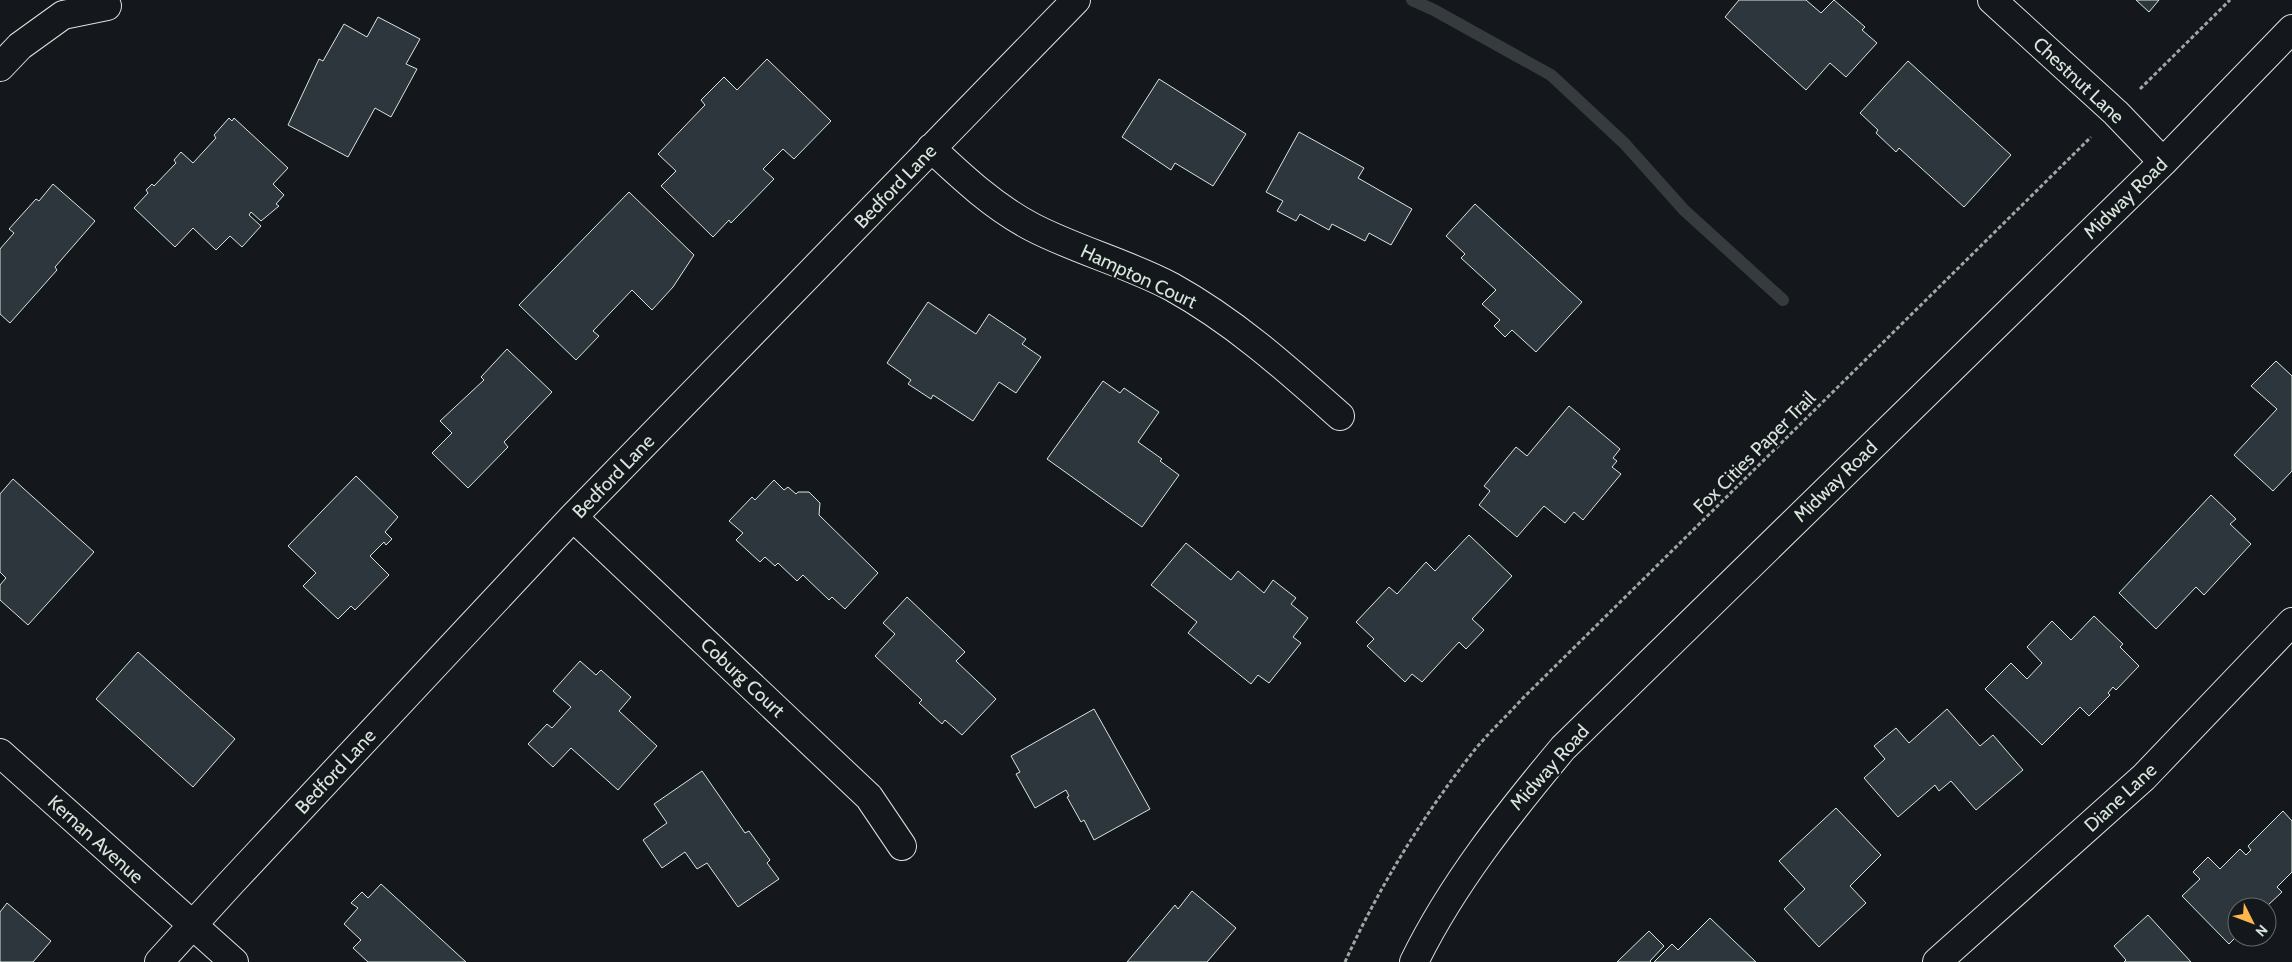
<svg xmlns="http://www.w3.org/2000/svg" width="2292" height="962" font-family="Cabin,sans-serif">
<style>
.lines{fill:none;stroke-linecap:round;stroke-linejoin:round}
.stream{stroke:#363b3e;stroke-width:12}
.building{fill:#2c363c;stroke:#d8e6dc}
.street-casing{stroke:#d8e6dc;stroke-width:30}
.secondary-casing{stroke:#d8e6dc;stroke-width:30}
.path{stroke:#9da8a2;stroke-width:3;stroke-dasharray:4 2.5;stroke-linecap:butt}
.street{stroke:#14181c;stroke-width:28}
.secondary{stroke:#14181c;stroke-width:28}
.labels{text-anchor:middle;stroke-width:4;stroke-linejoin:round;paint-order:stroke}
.street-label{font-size:19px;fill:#d8e6dc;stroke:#14181c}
</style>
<rect width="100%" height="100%" fill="#14181c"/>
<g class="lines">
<path class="stream" d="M1412,0L1434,10L1551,75L1624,143L1684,210L1783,300"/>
</g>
<path class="building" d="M1739,0H1806L1821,13L1834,0L1865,27L1862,30L1877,43L1846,77L1830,63L1806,90L1725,17Z
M2136,0H2159L2149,12Z
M378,17L420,39L406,64L417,69L391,117L375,108L348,157L288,125L319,59L323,61L344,24L367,37Z
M767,59L831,121L794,159L783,149L763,169L774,179L731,223L729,220L713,237L661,186L676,171L658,154L705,105L701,100L724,77L737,90Z
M1908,61L2011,155L1964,207L1899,148L1896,152L1876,133L1878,130L1860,113Z
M1159,79L1246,134L1213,186L1175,163L1171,170L1122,137Z
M229,118L232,121L234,118L288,168L273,184L284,195L276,204L279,206L261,221L251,212L249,215L261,226L242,247L230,236L216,250L193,228L175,247L134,208L148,193L146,190L152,184L154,186L176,163L174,160L181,152L193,163L216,138L214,135Z
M1299,132L1364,168L1358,178L1412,209L1391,245L1369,233L1365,241L1332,224L1329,230L1300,214L1296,221L1277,211L1283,201L1266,192Z
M53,184L95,221L55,267L57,270L10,323L0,314V249L14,233L9,229L36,199L39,201Z
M629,192L694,255L673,287L652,310L632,290L593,331L599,336L576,360L519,305Z
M1475,204L1582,302L1536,352L1512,330L1505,337L1494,326L1500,320L1482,304L1496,290L1461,258L1465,254L1446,236Z
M928,302L976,334L989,314L1026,339L1022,344L1041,357L1016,393L999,382L973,421L933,395L931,399L908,384L911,380L887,363Z
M507,349L552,392L504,442L508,447L468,488L432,453L452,433L440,421L484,380L481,377Z
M2276,361L2292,376V471L2273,491L2234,455L2277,409L2251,386Z
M1103,381L1120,393L1124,388L1159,412L1138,442L1162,459L1160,461L1179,475L1142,527L1047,459Z
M1569,406L1620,449L1613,458L1617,461L1612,467L1621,474L1583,520L1574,512L1565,523L1544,506L1517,537L1479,505L1490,491L1484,486L1516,447L1527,456Z
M356,476L398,517L385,532L392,539L386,545L384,542L370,556L389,575L355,610L351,606L338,619L303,586L316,573L288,546Z
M13,479L94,552L28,625L0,600V585L6,578L0,572V494Z
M774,480L784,490L788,487L796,494L798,492H809L820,503L819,515L878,573L845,609L832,597L829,600L803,575L797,581L778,563L775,566L765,557L760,562L736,540L743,533L729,521L752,497L755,500Z
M2211,495L2236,519L2230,524L2251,544L2204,595L2196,587L2156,629L2119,593Z
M1469,535L1512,576L1472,619L1484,630L1466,649L1459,642L1422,682L1412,674L1405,682L1367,646L1374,639L1356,622L1389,587L1397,594L1426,562L1435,571Z
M1186,543L1231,580L1238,571L1264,593L1273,580L1296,598L1291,604L1308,618L1293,637L1301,643L1269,683L1258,675L1251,684L1188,633L1197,622L1151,585Z
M907,597L965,652L956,661L996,699L962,735L945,720L942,724L919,703L922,700L875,656L895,634L883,623Z
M2094,616L2123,644L2120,647L2139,666L2116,690L2113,687L2108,693L2110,695L2089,716L2080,707L2042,745L1985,689L2011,663L2027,679L2042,663L2027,647L2052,621L2071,640Z
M138,652L235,739L193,787L96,699Z
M580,661L596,675L601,670L631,697L619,711L657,746L618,790L571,748L553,767L528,744L547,724L552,728L571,707L553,691Z
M1094,709L1150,809L1094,840L1084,820L1081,822L1067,797L1069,796L1066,790L1035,808L1016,774L1020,772L1011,756Z
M1947,709L1980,746L1993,735L2023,770L1976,810L1951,781L1939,791L1935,785L1898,817L1864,778L1885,759L1874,746L1896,728L1909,743Z
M702,771L745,833L749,831L770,860L767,863L779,879L738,907L707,863L697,869L685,852L662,868L643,840L667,823L654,804Z
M1836,808L1881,855L1850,886L1866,903L1819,947L1784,909L1805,889L1779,861Z
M2283,811L2292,821V872L2277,887L2282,892L2266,907H2237V936L2229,944L2182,896L2200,879L2193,872L2208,857L2220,869L2240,849L2246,855L2251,850L2248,846Z
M381,884L466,962H368L353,948L361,940L344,924L358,908L351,903L362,892L368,898Z
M1192,891L1236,928L1207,962H1127L1175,905L1178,909Z
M7,903L51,941L33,962H0V912Z
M2148,915L2191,962H2124L2126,960L2114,946Z
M1710,918L1756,962H1654L1672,944L1678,950Z
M1649,931L1664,946L1650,961L1651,962H1617Z"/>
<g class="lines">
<g class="street-casing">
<path id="street" d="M0,67L20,46L63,15L107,6
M931,148C962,177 994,207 1032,227C1076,250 1129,264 1172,287C1235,322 1286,368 1340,416
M573,517L869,797L902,846
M0,753L234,962
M159,962L229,885L573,517L1076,0
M1937,962L2144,777L2292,622"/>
</g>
<g class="secondary-casing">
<path id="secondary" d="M1992,0L2116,113L2163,162
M1414,962C1452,884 1508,814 1563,748L2163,162L2292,29"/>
</g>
<path class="path" d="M2140,89L2230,0
M1345,962C1379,887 1422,817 1473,752C1488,733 1506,717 1522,699L2091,137"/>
<use href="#street" class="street"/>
<use href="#secondary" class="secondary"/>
</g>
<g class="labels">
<g class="street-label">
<text transform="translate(2079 80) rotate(43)" y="7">Chestnut Lane</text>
<text transform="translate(895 186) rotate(-46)" y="7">Bedford Lane</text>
<text transform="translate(2125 198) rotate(-44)" y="7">Midway Road</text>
<text transform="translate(1139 276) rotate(25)" y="7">Hampton Court</text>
<text transform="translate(1754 452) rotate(-45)" y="7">Fox Cities Paper Trail</text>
<text transform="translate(613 476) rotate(-46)" y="7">Bedford Lane</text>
<text transform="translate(1835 481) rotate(-44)" y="7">Midway Road</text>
<text transform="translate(743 677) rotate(43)" y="7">Coburg Court</text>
<text transform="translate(1549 767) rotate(-48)" y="7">Midway Road</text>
<text transform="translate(335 771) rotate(-47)" y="7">Bedford Lane</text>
<text transform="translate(2120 797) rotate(-43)" y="7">Diane Lane</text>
<text transform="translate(96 839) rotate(42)" y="7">Kernan Avenue</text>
</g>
</g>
<g transform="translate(2252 922) rotate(132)"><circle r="24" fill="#14181c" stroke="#626a69"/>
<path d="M0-4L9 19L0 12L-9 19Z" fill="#ffb74d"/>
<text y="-8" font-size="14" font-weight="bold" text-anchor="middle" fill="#d8e6dc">N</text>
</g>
</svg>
